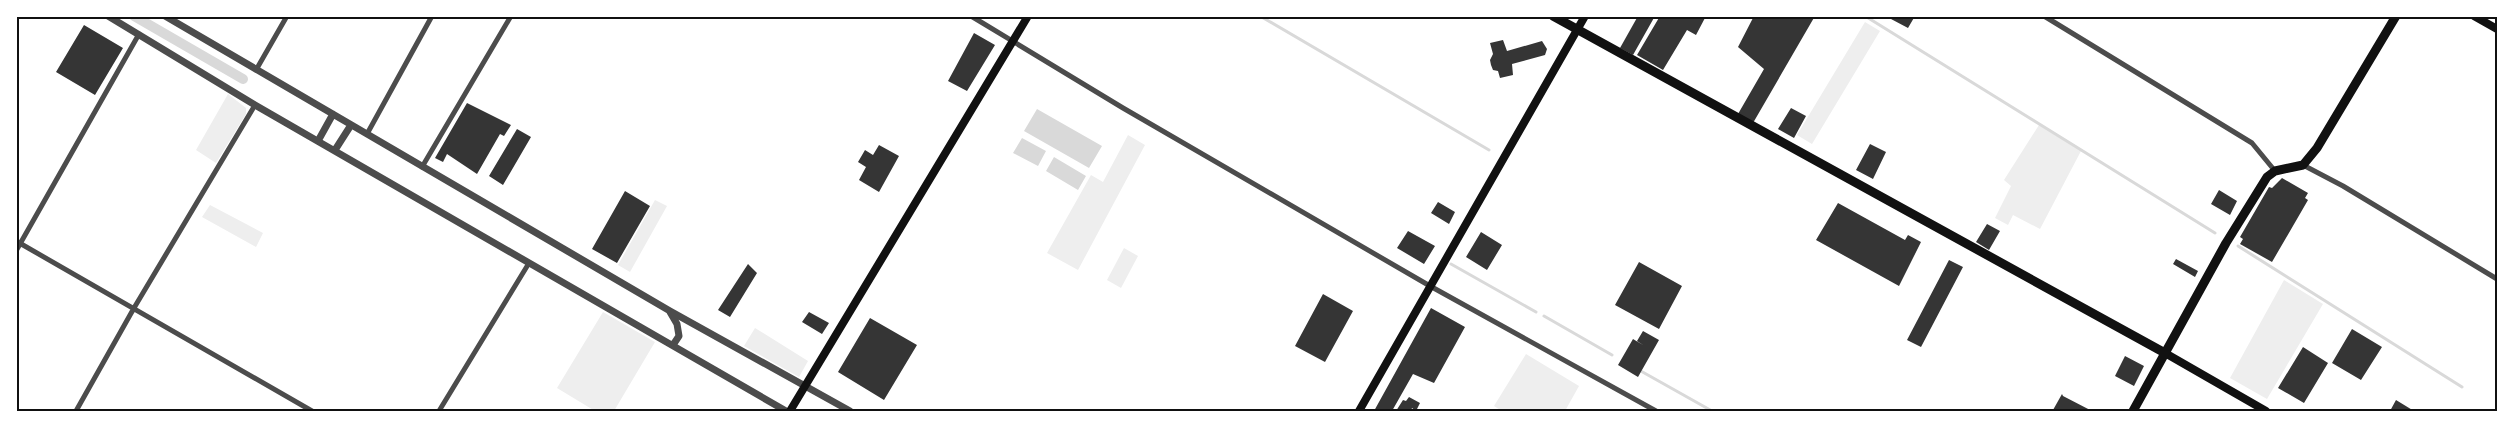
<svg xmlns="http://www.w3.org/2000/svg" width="2513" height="427" font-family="Helvetica,sans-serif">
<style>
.green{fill:#eee}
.water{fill:#d9d9d9}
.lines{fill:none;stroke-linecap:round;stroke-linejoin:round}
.stream{stroke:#d9d9d9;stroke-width:3}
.canal{stroke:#d9d9d9;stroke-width:10}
.building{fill:#353535}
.minor{stroke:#4c4c4c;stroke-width:5}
.tertiary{stroke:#4c4c4c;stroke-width:7}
.secondary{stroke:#111;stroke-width:8}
.primary{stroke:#111;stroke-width:9}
.neatline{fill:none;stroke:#111;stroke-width:2}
</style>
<rect width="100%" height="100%" fill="#fff"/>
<path class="green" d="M1865,22L1880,31L1812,144L1797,135Z
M228,94L246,108V114L216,163L196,150Z
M2039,125L2081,151L2040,229L2013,215L2008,225L1995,218L2011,186L2004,180Z
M1128,135L1145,145L1078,270L1047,253L1091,175L1103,182Z
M655,200L667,206L630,272L618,265Z
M210,205L263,233L256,247L202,217Z
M1124,248L1138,256L1121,288L1107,280Z
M2284,280L2323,304L2267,399L2230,378Z
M603,312L655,342L614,411H595L557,388Z
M755,328L808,361L799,377L744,346Z
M1526,354L1579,386L1565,411H1502L1494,406Z"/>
<path class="water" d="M1037,109L1102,146L1089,168L1024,131Z
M1022,138L1046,151L1038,166L1013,153Z
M1054,157L1086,176L1078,190L1046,171Z"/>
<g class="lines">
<path class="stream" d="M1260,16L1489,150
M1865,16L2215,233
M2238,246L2462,387
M1451,264L1536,312
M1544,316L1612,355
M1639,370L1712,411"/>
<path class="canal" d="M134,16L243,79"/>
</g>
<path class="building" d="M1638,16H1655L1633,55L1620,48Z
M1660,16H1706L1696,35L1687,30L1663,70L1637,55Z
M1754,16H1815L1753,123L1738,114L1764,69L1738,47Z
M1893,16H1915L1908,28L1891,19Z
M84,25L123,48L95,95L56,72Z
M974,33L995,45L967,91L948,81Z
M1503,40L1507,51L1542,41L1547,49L1545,55L1512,64L1513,75L1500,78L1498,71L1493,70L1491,65L1490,60L1493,54L1490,43Z
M467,103L511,125L504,136L500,134L477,174L447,154L443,162L435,158Z
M1791,108L1806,116L1794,138L1778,129Z
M517,129L531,137L503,185L489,176Z
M1870,144L1886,152L1873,179L1856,170Z
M879,145L899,156L879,192L859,180L866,167L858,162L865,150L873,155Z
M2282,178L2308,193L2305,198L2308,200L2272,262L2240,244L2243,239L2240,237L2269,187L2272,188Z
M2219,190L2237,201L2230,215L2211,204Z
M625,191L650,206L617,263L592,249Z
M1438,202L1455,212L1449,224L1431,213Z
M1838,203L1905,240L1908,235L1921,242L1899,286L1816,240Z
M1987,224L2000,231L1989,250L1976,242Z
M1408,231L1435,246L1424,264L1397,248Z
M1481,232L1502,245L1487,270L1466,257Z
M2176,259L2198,271L2195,277L2173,264Z
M1949,260L1963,267L1921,347L1907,340Z
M1639,262L1682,286L1659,329L1615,305Z
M748,264L757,273L730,317L718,310Z
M1323,294L1353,311L1325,362L1295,346Z
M1431,308L1465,327L1434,383L1413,374L1392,411H1374Z
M809,312L829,323L822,334L802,322Z
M870,318L917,345L884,400L838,372Z
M2352,329L2382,347L2361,380L2332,363Z
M1643,331L1659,340L1638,377L1618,365L1633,339L1643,345L1637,341Z
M2303,347L2328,363L2304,403L2278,388Z
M2125,356L2144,366L2134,386L2115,376Z
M2062,394L2063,396L2092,411L2053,410Z
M1409,397L1420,403L1416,411L1412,408L1411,411H1396L1403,400L1406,401Z
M2396,400L2414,411H2390Z"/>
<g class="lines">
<path class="minor" d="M971,16L1123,108L1430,286L1656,411
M2044,16L2252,143L2275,171
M256,70L287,16
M367,134L432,16
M2303,165L2343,186L2497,279
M422,167L511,16
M16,241L312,411
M16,251L139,34
M76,411L134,308L255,105
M439,411L529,263"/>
<path class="tertiary" d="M108,16L255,105L786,411
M165,16L670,311L850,411
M318,141L333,114
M335,150L351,125
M670,312L677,324L679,336L673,345"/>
<path class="secondary" d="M2474,16L2497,29
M2165,353L2266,411
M790,411L1028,16
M1359,411L1585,16"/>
<path class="primary" d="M1553,16L2165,353
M2133,411L2226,243L2267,177L2275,171L2303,165L2317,148L2396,16"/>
</g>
<rect width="2513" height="427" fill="none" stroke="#ffffff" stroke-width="35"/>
<rect x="18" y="18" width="2478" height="392" class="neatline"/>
</svg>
